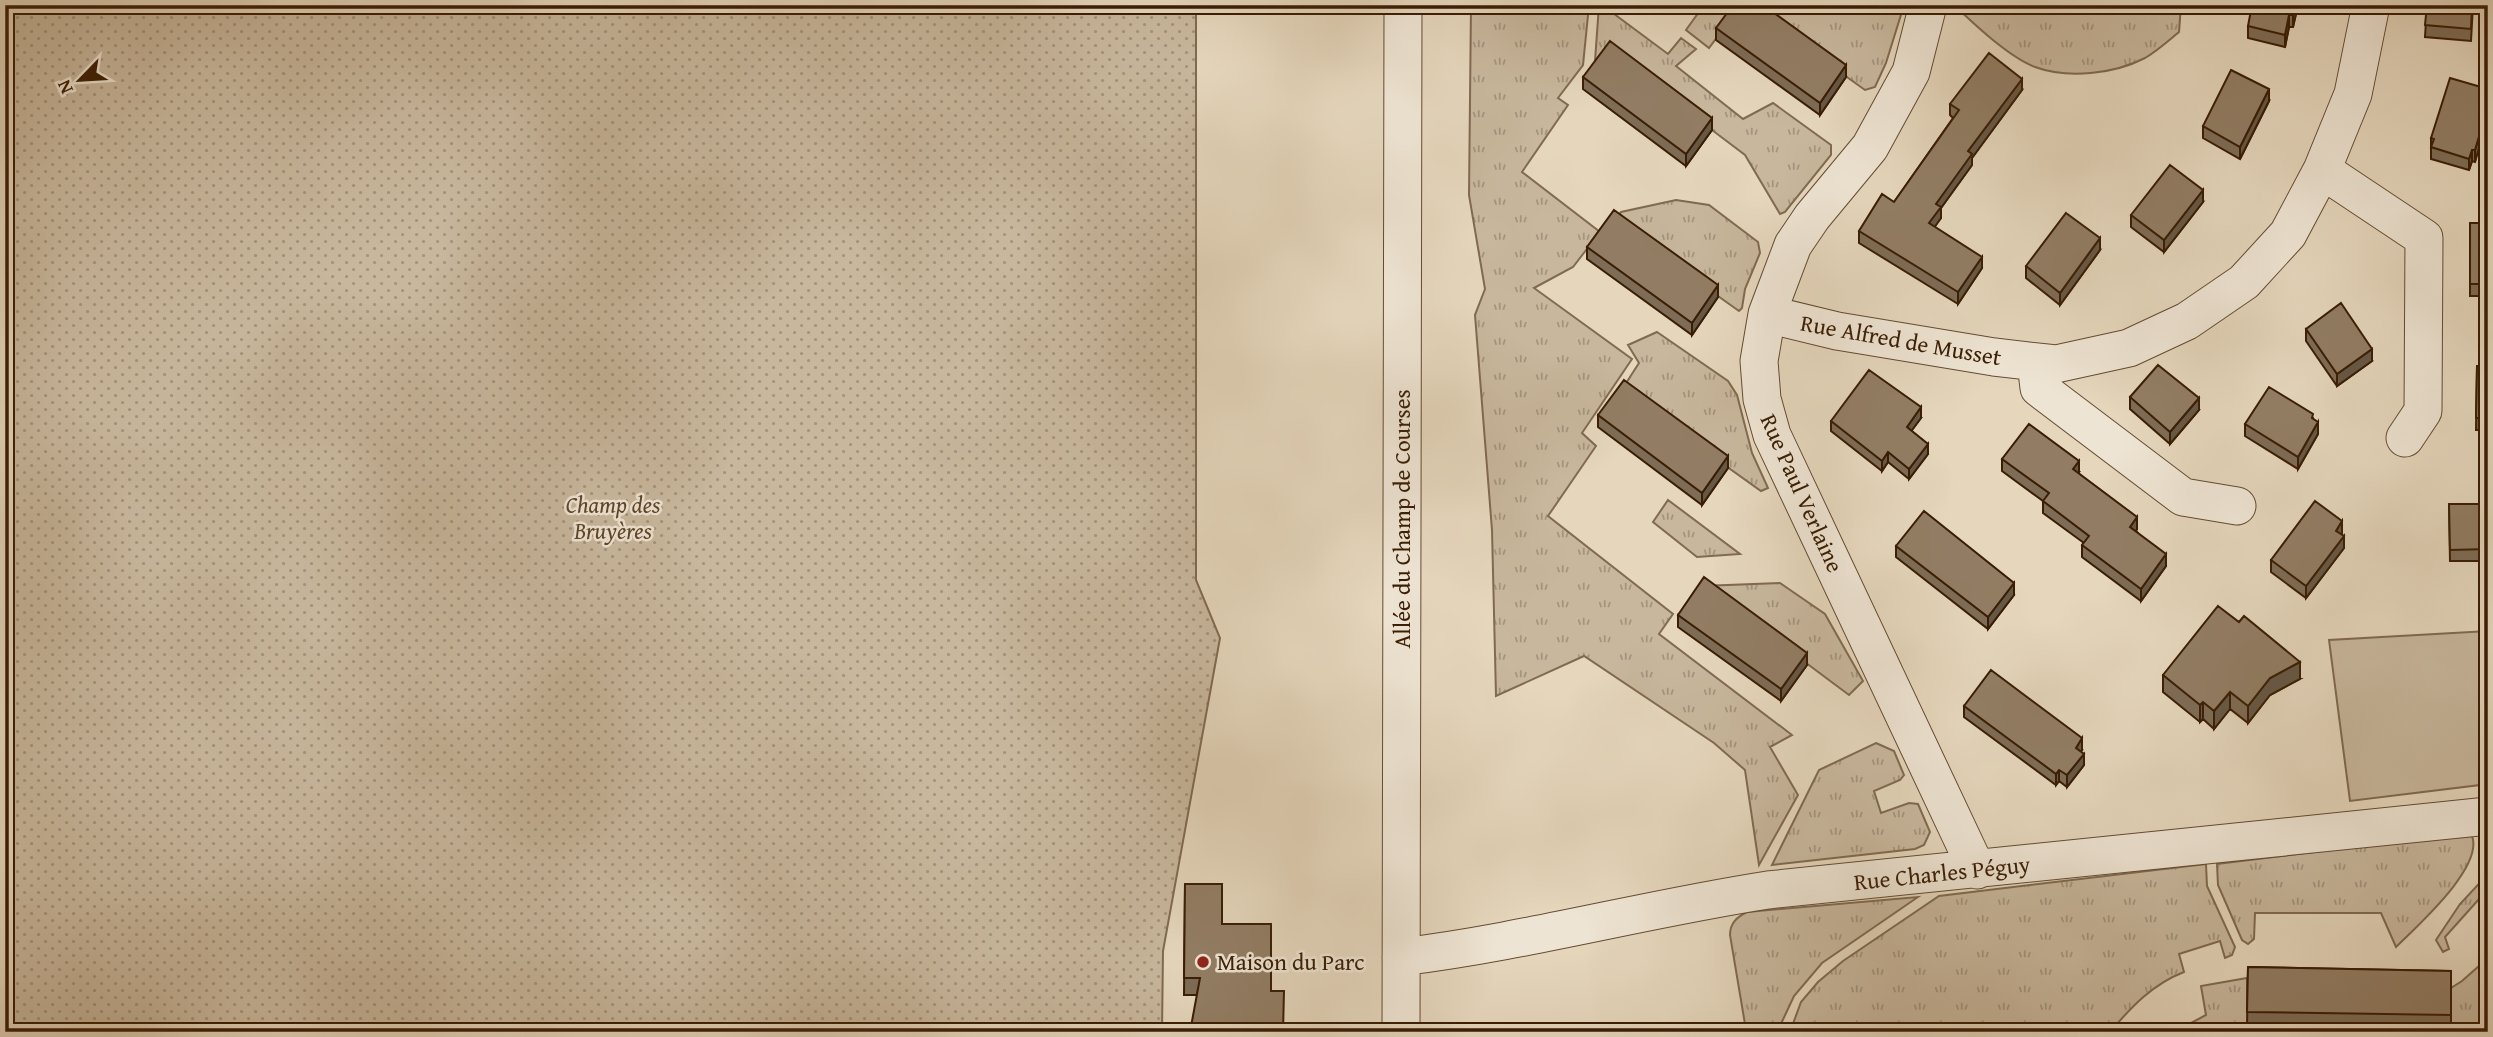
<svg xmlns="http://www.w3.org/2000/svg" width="2493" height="1037" font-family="'Gentium Book Plus',serif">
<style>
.grass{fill:url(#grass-tufts);stroke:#806a50;stroke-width:2}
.park{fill:url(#park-dots);stroke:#806a50;stroke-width:2}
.pitch{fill:#c8b79d;stroke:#806a50;stroke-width:2}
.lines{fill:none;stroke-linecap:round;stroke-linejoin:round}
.minor-casing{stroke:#644b32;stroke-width:39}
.minor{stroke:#eee4d3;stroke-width:37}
.wall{fill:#7e6c56;stroke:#391d04;stroke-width:2}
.shaded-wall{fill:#665846;stroke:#391d04;stroke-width:2}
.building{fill:#927d64;stroke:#391d04;stroke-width:2}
.poi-dot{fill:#8f2418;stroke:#eee4d3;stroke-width:2.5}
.labels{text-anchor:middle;stroke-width:5;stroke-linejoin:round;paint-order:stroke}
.street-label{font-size:23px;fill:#391d04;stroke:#eee4d3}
.park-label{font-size:23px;font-style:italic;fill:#5d442a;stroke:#eee4d3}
.poi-label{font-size:23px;fill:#391d04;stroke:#eee4d3;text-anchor:start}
</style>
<defs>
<pattern id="grass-tufts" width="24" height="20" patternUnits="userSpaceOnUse" patternTransform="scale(1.75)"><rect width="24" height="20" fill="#c8b79d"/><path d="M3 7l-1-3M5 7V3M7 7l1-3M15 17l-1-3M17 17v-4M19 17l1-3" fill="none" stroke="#a3947e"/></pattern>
<pattern id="park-dots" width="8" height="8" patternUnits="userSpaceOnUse" patternTransform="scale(1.75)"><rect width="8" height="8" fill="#c8b79d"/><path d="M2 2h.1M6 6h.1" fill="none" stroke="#a3947e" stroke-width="1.8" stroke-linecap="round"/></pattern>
</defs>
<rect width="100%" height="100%" fill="#e5d6bc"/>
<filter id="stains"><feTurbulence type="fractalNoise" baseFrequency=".00286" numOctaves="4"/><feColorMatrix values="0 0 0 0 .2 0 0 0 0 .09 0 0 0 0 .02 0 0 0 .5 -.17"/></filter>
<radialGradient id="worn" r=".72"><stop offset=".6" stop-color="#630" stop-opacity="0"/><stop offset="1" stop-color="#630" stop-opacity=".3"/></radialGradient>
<path class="grass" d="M1471,5H1589L1583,65L1558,98L1568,105L1522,172L1600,232L1573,267L1534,288L1632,359L1582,433L1596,446L1548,516L1673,614L1659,634L1792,735L1770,747L1798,795L1759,865L1745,770L1714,743L1584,656L1496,696L1492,530L1475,315L1485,289L1469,195Z
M1599,5H1602L1668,54L1681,38L1696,49L1676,66L1743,119L1773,103L1831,145V155L1785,212L1780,214L1745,155L1712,130L1594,75Z
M1704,5H1741L1709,48L1686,30Z
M1746,5H1904L1886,63L1875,87L1865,90Z
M1954,5H2181L2179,32C2168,41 2157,51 2145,58C2114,74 2068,79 2035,67C2009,57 1975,25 1954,5Z
M1676,200L1709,205L1758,242L1760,253L1745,289L1742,308L1739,311L1614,222L1621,212Z
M1657,332L1728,381L1737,395L1752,453L1768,488L1761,491L1621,391L1639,363L1628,345Z
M1668,500L1740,554L1697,557L1653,522Z
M1780,583L1825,614L1863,681L1849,695L1703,586Z
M1876,743L1894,751L1904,775L1900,780L1874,791L1881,813L1909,803L1918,804L1930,832L1924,845L1915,849L1772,865L1819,770Z
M2465,833L2472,836C2484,867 2417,926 2396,947L2381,913H2255L2254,939L2248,944L2242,940L2218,885L2217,864Z
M2206,864L2207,886L2235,947L2232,955L2225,958L2220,941L2179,954L2184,972C2153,984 2132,1006 2110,1032H1790L1801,1002L1818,982L1843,961L1939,896Z
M2488,874V889L2445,937L2449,949L2443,952L2436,940L2460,904Z
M1918,897L1822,963L1794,996L1780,1026L1769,1031L1746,1030L1730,935C1730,923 1737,917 1747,912Z
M2488,958V1032H2451V988L2462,981Z
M2247,978L2248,1029L2413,1032H2174L2206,1015L2201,986Z"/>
<path class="park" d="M5,5H1196V580L1220,638L1163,951L1162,1032H5Z"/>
<path class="pitch" d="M2488,631V784L2350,801L2329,640Z"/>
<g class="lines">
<g class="minor-casing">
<path id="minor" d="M1928,5L1911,72L1870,147L1812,217L1793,245L1767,314L1759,361L1762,399L1772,435L1977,870
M2322,170L2424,238L2423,411L2405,438
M1767,314L1837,331L1994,357L2056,364L2129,348L2187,321L2244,282L2288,234L2322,170L2353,94L2371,5
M2036,363L2039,388L2183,497L2237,506
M1401,957C1524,942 1645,909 1768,890L2488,816
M1401,1032L1403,5"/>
</g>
<use href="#minor" class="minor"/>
</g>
<path class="wall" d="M1123,5H1196V14L1123,13Z
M2298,5L2293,27H2289L2285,47L2248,38V26Z
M2427,5H2473L2471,41L2425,37Z
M1716,28L1846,77L1820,115L1716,40Z
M1583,77L1712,130L1686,166L1583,89Z
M2488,89L2475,162L2472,161L2469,170L2431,159V138Z
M2022,90L1972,158V165L1941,208V218L1934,227L1982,268L1958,304L1859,243V231L1894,202L1953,118L1950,115V104Z
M2269,101L2240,159L2203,138V126Z
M2203,202L2164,252L2131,227V215Z
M2470,223H2488V296H2470Z
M1587,247L1718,297L1692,335L1587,259Z
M2100,250L2060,305L2026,278V266Z
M2306,329L2372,361L2337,386L2306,341Z
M2477,366H2488V430H2476Z
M2130,397L2199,410L2170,444L2130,409Z
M1598,415L1728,468L1702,505L1598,427Z
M1921,418L1911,431L1928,454L1909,479L1888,462L1882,471L1831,431V421Z
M2313,418L2318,434L2298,469L2245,436V424Z
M2002,459L2079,472L2078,473L2137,529L2136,531L2166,566L2141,601L2082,557V545L2084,543L2043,513V501L2002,471Z
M2449,504H2488V561H2450Z
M2342,533V534L2344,548L2306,598L2271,572V560Z
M1896,546L2014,595L1988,629L1896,557Z
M1678,615L1807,665L1781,701L1678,627Z
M2163,675L2300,679L2270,695L2248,723L2230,709L2214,729L2203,719L2200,722L2163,692Z
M1964,706L2082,750L2081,751L2084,765L2067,787L2059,781L2056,785L1964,717Z
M1185,884H1222L1197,995H1184Z
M2248,967L2451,971V1032L2247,1029Z"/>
<path class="shaded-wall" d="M2295,5H2298L2293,27V15Z
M2289,15V27L2285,47V35Z
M1846,65V77L1820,115V103Z
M2022,79V90L1972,158V165L1941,208V218L1929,235V223L1936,204L1968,151Z
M2269,89V101L2240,159V147Z
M2488,106V118L2475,162V150Z
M1712,118V130L1686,166V154Z
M2472,150V161L2469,170V159Z
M2203,190V202L2164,252V240Z
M2100,238V250L2060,305V293Z
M1982,257V268L1958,304V292Z
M1718,285V297L1692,335V323Z
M2372,349V361L2337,386V374Z
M2199,398V410L2170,444V432Z
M1921,407V418L1907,437V427Z
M2318,422V434L2298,469V457Z
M1928,444V454L1909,479V469Z
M1888,452V462L1882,471V461Z
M1728,456V468L1702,505V493Z
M2079,461V472L2073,481V469Z
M2137,517V529L2130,539V527Z
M2342,521V533L2336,543V531Z
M2344,536V548L2306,598V586Z
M2166,554V566L2141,601V589Z
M2014,583V595L1988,629V617Z
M1807,653V665L1781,701V689Z
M2300,662V679L2270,695L2248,723V706L2270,678Z
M2230,692V709L2214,729V711Z
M2203,702V719L2200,722V705Z
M2082,738V750L2076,759V748Z
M2084,754V765L2067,787V775Z
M2059,770V781L2056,785V774Z"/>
<path class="building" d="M1123,5H1196V8L1123,7Z
M1733,5H1763L1846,65L1820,103L1716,28Z
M2252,5H2295L2293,15H2289L2285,35L2248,26Z
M2427,5H2472L2471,29L2425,25Z
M1610,41L1712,118L1686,154L1583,77Z
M1989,53L2022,79L1968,151L1972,154L1936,204L1941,207L1929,223L1982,257L1958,292L1859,231L1882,194L1894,202L1959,110L1950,104Z
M2231,70L2269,89L2240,147L2203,126Z
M2450,78L2488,89V106L2475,150H2472L2469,159L2431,147L2434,139L2431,138Z
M2170,165L2203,190L2164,240L2131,215Z
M1614,210L1718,285L1692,323L1587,247Z
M2066,213L2100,238L2060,293L2026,266Z
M2470,223H2488V284H2470Z
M2341,303L2372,349L2337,374L2306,329Z
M2158,365L2199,398L2170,432L2130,397Z
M2477,366H2488V418H2476Z
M1869,370L1921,407L1907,427L1928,444L1909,469L1888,452L1882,461L1831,421Z
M1624,380L1728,456L1702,493L1598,415Z
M2269,387L2313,414L2312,418L2318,422L2298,457L2245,424Z
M2029,424L2079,461L2073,469L2137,517L2130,527L2166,554L2141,589L2082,545L2089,536L2043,501L2049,493L2002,459Z
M2315,501L2342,521L2336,531L2344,536L2306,586L2271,560Z
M2449,504H2488V549L2450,550Z
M1924,511L2014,583L1988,617L1896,546Z
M1704,577L1807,653L1781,689L1678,615Z
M2218,606L2239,622L2244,616L2300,662L2270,678L2248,706L2230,692L2214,711L2203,702L2200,705L2163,675Z
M1991,670L2082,738L2076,748L2084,754L2067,775L2059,770L2056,774L1964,706Z
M1185,884H1222V924H1271V991H1284L1283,1032H1190L1200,978H1184Z
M2248,967L2451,971V1015L2247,1012Z"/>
<circle class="poi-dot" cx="1203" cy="962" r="7"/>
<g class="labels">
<g class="street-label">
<text transform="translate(1901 340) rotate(10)" y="8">Rue Alfred de Musset</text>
<text transform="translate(1802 493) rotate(66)" y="8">Rue Paul Verlaine</text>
<text transform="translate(1402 519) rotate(-90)" y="8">Allée du Champ de Courses</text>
<text transform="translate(1942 873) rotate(-6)" y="8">Rue Charles Péguy</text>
</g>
<g class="park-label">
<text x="613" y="513">Champ des<tspan x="613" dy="26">Bruyères</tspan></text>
</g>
<g class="poi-label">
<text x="1217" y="970">Maison du Parc</text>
</g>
</g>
<rect width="2493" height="1037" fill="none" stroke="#e5d6bc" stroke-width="28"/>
<rect x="7" y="7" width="2479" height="1023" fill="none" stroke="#391d04" stroke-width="3.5"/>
<rect x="14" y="14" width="2465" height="1009" fill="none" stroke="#391d04" stroke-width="2"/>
<g transform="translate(80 80) rotate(245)" stroke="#eee4d3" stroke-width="5" paint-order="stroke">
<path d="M0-5L12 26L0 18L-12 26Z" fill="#391d04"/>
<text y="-10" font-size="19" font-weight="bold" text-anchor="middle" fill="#391d04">N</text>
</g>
<rect width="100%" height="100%" filter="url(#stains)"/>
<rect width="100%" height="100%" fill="url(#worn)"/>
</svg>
